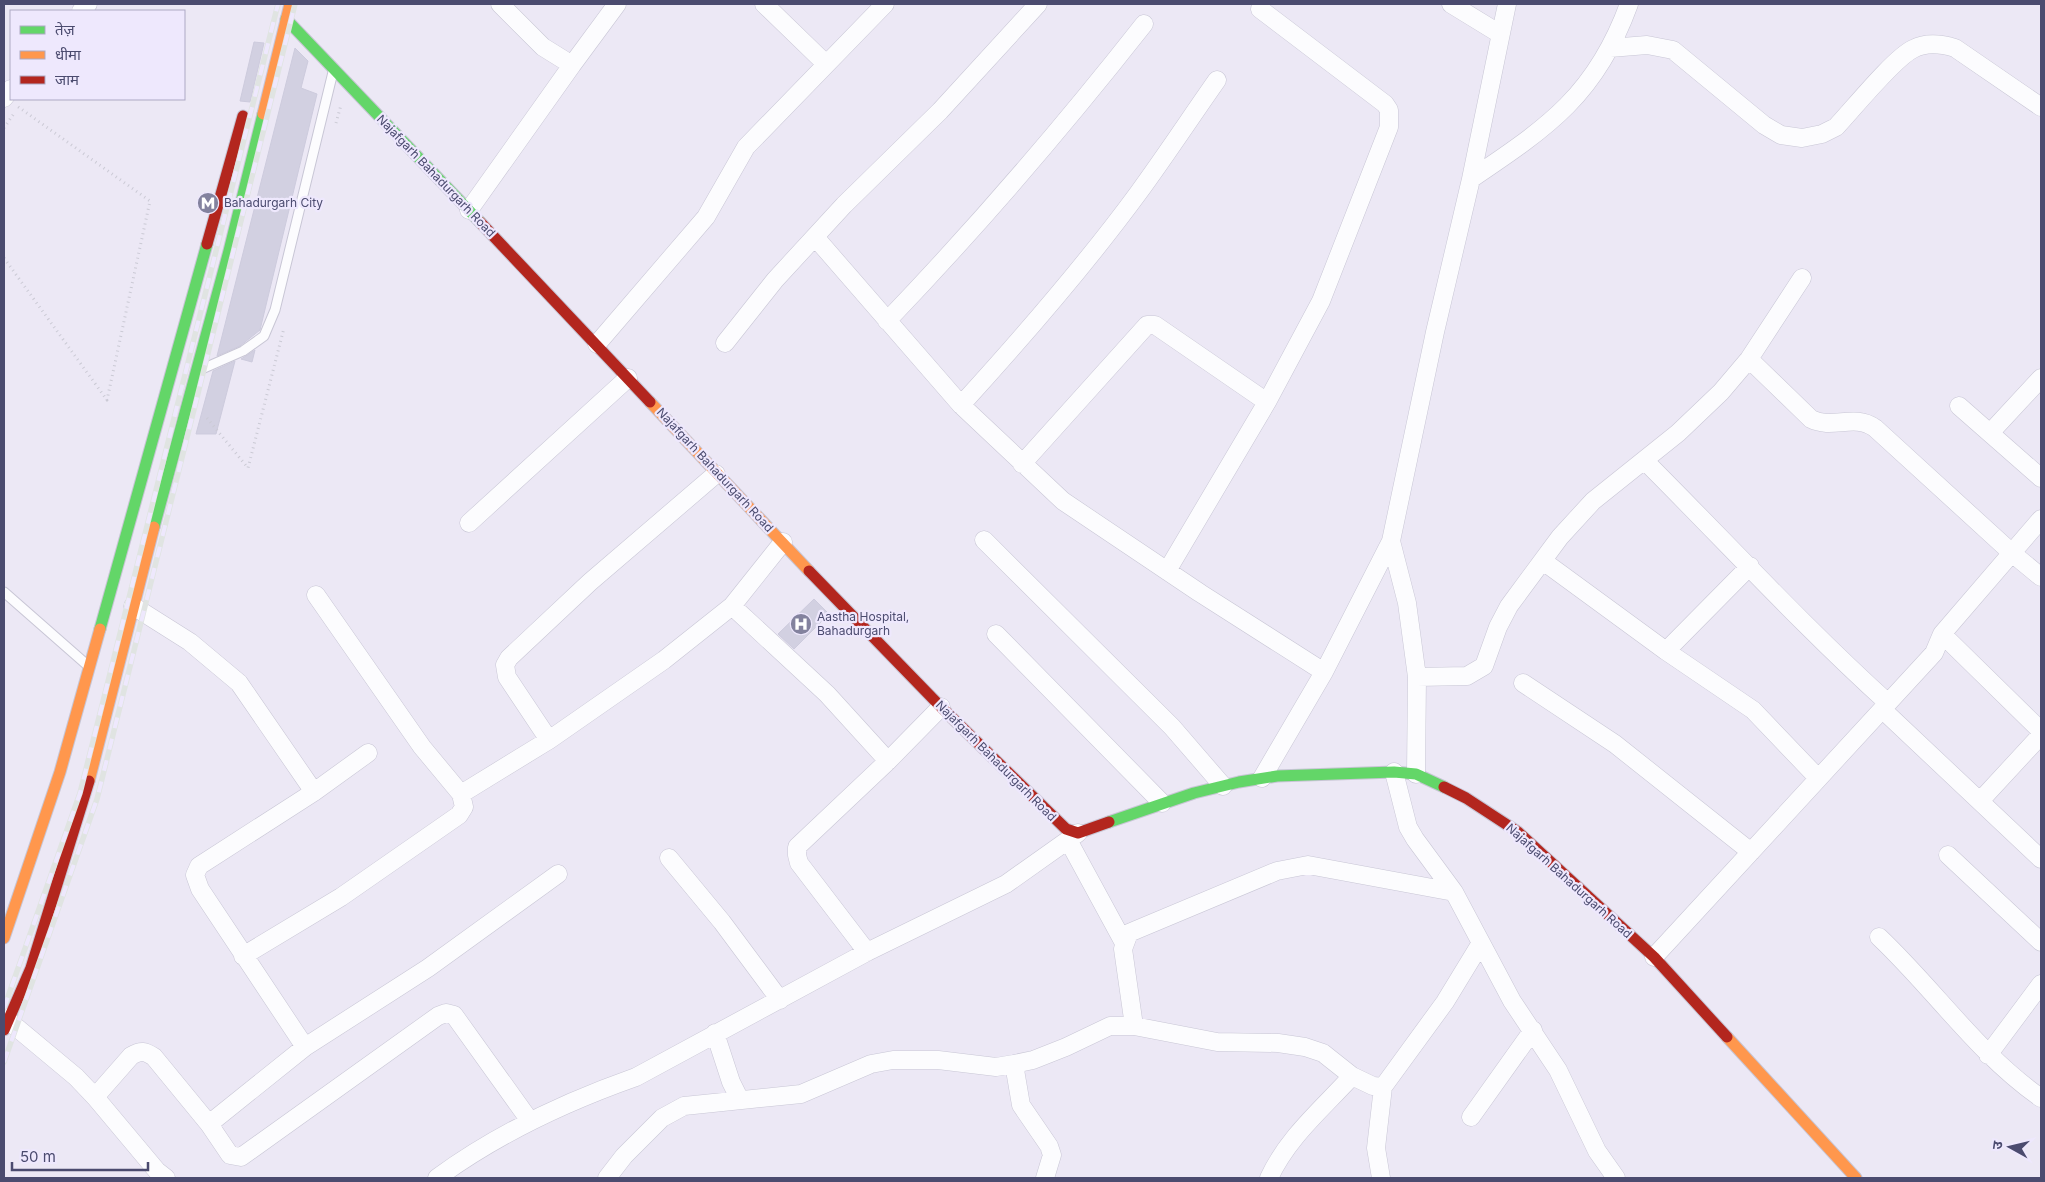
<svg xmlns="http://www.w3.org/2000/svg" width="2045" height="1182" font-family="Inter,'Noto Sans Devanagari',sans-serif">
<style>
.building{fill:#d2d0e1;stroke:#cdcbdd}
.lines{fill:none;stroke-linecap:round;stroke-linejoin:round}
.lane-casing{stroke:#c8c6d5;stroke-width:11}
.street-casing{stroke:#c8c6d5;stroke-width:19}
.fast-casing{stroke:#c7c5d4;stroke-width:13}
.slow-casing{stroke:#c7c5d4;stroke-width:13}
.jam-casing{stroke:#c7c5d4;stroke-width:13}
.path{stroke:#cbcad5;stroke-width:3;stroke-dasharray:1 4;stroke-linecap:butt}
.lane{stroke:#fcfcfe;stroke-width:9}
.street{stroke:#fcfcfe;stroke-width:18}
.fast{stroke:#63d668;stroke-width:11}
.slow{stroke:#ff974d;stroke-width:11}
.jam{stroke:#b3261e;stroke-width:11}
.rail-casing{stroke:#e0e4e2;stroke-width:5.5}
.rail{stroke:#eee8fd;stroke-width:4;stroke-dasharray:11;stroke-linecap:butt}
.labels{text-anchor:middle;stroke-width:4.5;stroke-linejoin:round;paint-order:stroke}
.street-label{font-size:12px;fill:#4b4b6f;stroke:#eee8fd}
.poi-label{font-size:12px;fill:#4b4b6f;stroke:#eee8fd;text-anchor:start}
</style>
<rect width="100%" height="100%" fill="#ece8f5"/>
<path class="building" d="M254,42L264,43L250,102L240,101Z
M295,48L308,61L301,88L317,94L260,330L240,346L217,356Z
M255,350L252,362L241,359L246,356Z
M235,361L216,434H196L213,371Z
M814,599L829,614L794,649L778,634Z"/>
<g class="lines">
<g class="lane-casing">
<path id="lane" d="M202,369L243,351L264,336L275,310L333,72
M4,592L86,664"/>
</g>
<g class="street-casing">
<path id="street" d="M500,4L543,47L572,65L617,4
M764,4L826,64
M1451,4L1500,34
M81,11L88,4
M1610,48L1647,45L1673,50L1764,125L1781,135L1802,138L1822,134L1836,127C1853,109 1894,58 1913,49C1926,42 1942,44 1955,48L2041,107
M4,98L11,89
M1471,179C1548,127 1596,95 1629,4
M469,210L572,65
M815,237L961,405L1063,501L1200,593L1324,672
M887,321C978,226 1063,127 1144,24
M725,343L775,280L844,205L940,111L1038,4
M597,344L706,217L746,147L885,4
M1749,359L1811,419C1833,430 1854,413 1875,428L2013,554L2041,577
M961,405C1023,337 1084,267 1139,192C1166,155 1191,117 1217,80
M1959,406L2041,478
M1990,433L2041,378
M1644,460C1725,541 1803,626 1888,703
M1022,464L1147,325H1155L1267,402
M469,523L628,378
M984,540L1172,727L1223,786
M1391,541L1407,603L1417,677L1416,774
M1543,561L1666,651L1753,710L1818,778
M1167,571L1267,402L1321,301L1389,127V110L1385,104L1260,9
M316,595L422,747L461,794
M133,606L190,642L239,683L314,792
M732,606L827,694L888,761
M996,634L1162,803
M1942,634L2041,731
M1666,651L1750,566
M1417,677L1467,676L1484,666L1498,627L1509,606L1560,537L1593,501L1678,433L1721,392L1749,359L1802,278
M1523,683L1615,744L1751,852
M1883,710L2041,859
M549,740L507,677L505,665L509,658L590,582L716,474
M1394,772L1408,827L1415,839L1454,892L1512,1001L1558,1070L1597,1151L1616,1178
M1262,778L1324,672L1391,541L1435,332L1471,179L1507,4
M1980,801L2041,735
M1068,840L1124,943
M1948,855L2041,942
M669,858L722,922L780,1000
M1879,937C1935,990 1978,1054 2041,1098
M867,952L799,863L797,855V847L888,761L941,707
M243,956L341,897L459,815L464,807L461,794L549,740L664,660L732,606L783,542
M1654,957L1934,653L1942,634L2041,519
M4,1017L76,1077L95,1097L157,1171L166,1178
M1134,1026L1123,949L1129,933L1136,930L1277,871L1308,865L1454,892
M715,1033L731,1082L740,1100
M305,1047L200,889L195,875L199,866L314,792L368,753
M1988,1055L2041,984
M1014,1064L1021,1105L1049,1146L1052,1155L1045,1178
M95,1097L131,1056C141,1050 145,1051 154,1057L209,1124L230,1155L241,1157L438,1016L446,1013L454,1015L530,1121
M1471,1117L1533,1030
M209,1124L305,1047L428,968L558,874
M437,1178C497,1134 565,1102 636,1077L867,952L1006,884L1078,833
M607,1178L624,1156L662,1118L684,1106L801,1094L871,1064L893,1060H938L996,1067L1014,1064L1033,1060L1066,1047L1110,1026H1134L1217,1042L1278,1043L1305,1047L1323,1053L1352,1076L1373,1086L1383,1087L1445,1002L1481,943
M1269,1178C1288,1137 1322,1109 1352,1076
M1381,1178L1376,1148L1383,1087"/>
</g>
<g class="fast-casing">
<path id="fast" d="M286,19L480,222
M154,527L229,251L263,114
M100,629L207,244
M1109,822L1194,793L1239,782L1277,776L1394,772L1416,774L1444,787"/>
</g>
<g class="slow-casing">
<path id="slow" d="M263,114L290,4
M650,402L809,571
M89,781L154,527
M4,938L60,772L100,629
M1727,1037L1856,1178"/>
</g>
<g class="jam-casing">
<path id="jam" d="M480,222L650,402
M207,244L243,116
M809,571L941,707L1066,829L1078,833L1109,822
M1444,787L1466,798L1518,832L1654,957L1727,1037
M4,1030L31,968L89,781"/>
</g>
<path class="path" d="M336,123L341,105
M4,128L15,112
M4,258L107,400L150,201L17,106
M207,418L248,468L284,328"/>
<use href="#lane" class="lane"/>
<use href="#street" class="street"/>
<use href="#fast" class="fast"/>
<use href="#slow" class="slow"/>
<use href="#jam" class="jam"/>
<g class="rail-casing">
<path id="rail" d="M4,1008L80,793L278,4
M4,1062L97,799L295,4"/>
</g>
<use href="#rail" class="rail"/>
</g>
<defs>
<g id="metro-disc" transform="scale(1.125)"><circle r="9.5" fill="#83829e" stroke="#eee8fd"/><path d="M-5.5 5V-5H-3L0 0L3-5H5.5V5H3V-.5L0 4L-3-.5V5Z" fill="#fff"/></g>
<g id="hospital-disc" transform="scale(1.125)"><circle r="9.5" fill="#83829e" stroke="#eee8fd"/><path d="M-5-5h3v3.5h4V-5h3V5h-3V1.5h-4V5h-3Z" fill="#fff"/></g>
</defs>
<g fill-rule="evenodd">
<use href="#metro-disc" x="208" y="203"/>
<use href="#hospital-disc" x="801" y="624"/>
</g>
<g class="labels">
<g class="street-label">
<text transform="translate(436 176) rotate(46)" y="4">Najafgarh Bahadurgarh Road</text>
<text transform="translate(715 470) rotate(47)" y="4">Najafgarh Bahadurgarh Road</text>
<text transform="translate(996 761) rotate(45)" y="4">Najafgarh Bahadurgarh Road</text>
<text transform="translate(1569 881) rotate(42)" y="4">Najafgarh Bahadurgarh Road</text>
</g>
<g class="poi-label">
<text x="224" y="207">Bahadurgarh City</text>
<text x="817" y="621">Aastha Hospital,<tspan x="817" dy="14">Bahadurgarh</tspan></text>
</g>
</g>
<rect width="2045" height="1182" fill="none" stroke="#4b4b6f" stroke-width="10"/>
<rect x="10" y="10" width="175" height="90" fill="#eee8fd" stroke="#ada9c4"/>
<rect x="20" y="26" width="25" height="8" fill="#63d668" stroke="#ada9c4"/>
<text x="55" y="35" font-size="15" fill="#4b4b6f">तेज़</text>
<rect x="20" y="51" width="25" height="8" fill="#ff974d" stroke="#ada9c4"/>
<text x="55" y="60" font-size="15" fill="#4b4b6f">धीमा</text>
<rect x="20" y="76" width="25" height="8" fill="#b3261e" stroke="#ada9c4"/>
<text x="55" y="85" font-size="15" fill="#4b4b6f">जाम</text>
<g transform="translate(2010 1147) rotate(278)" stroke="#eee8fd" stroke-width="4" paint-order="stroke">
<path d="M0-4L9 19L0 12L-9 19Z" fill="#4b4b6f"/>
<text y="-8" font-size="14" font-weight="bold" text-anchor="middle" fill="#4b4b6f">उ</text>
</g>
<path d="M12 1162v8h136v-8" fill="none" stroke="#4b4b6f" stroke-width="2.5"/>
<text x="20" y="1162" font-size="15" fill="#4b4b6f" stroke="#eee8fd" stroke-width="4" paint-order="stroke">50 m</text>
</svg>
